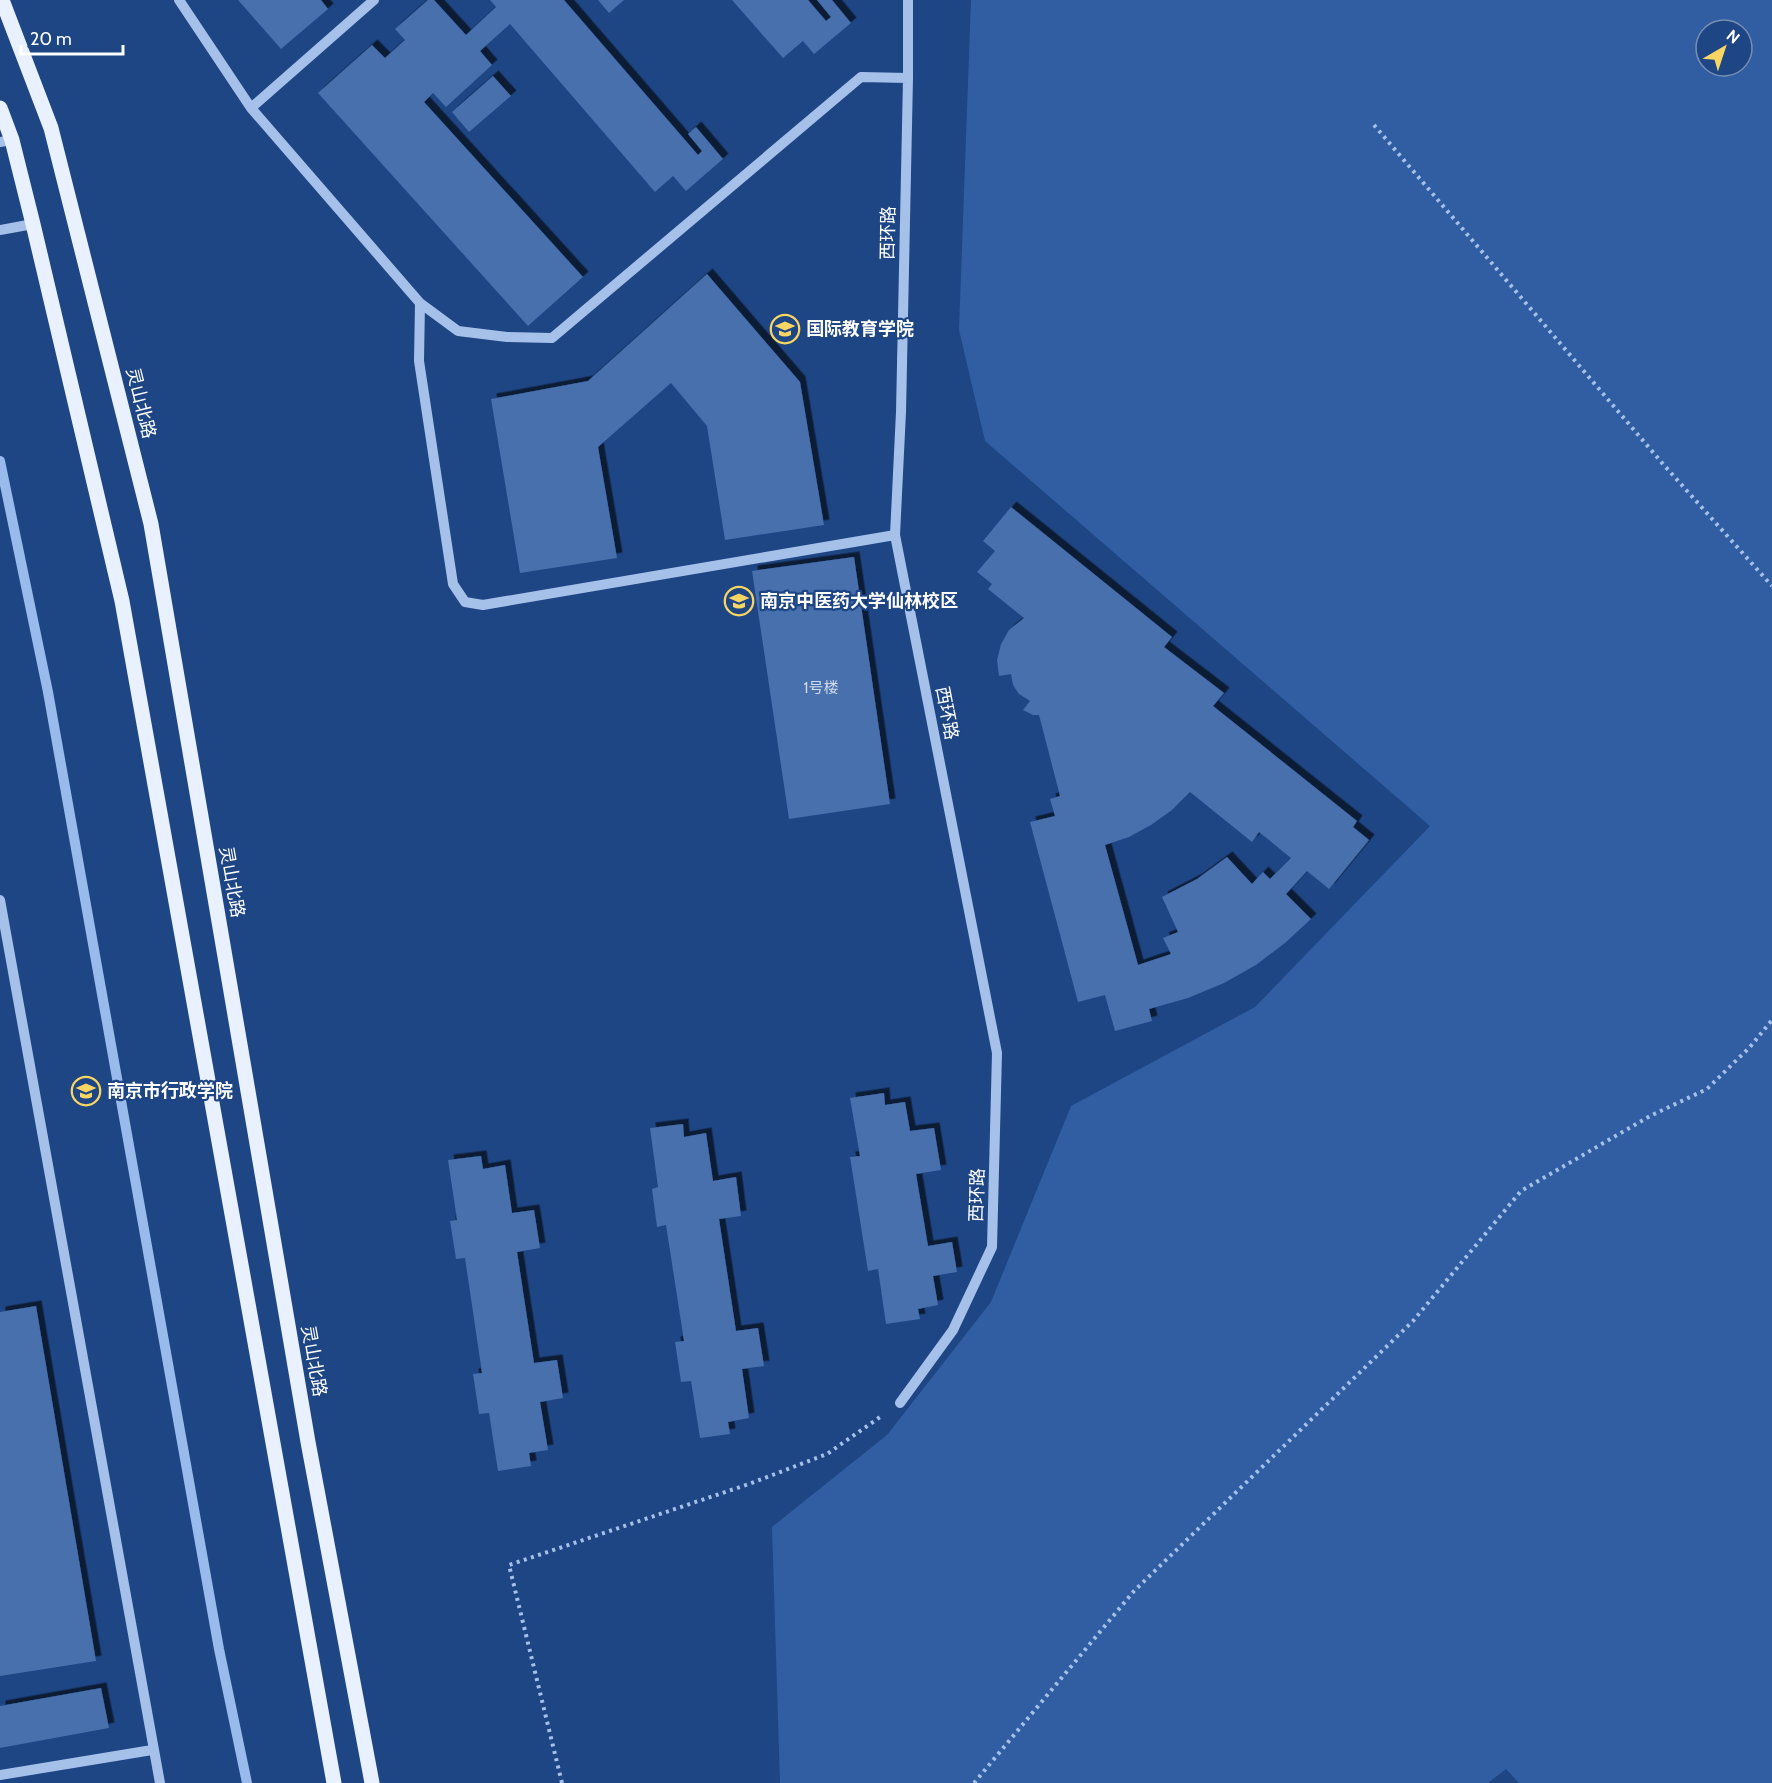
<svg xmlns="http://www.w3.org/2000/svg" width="1772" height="1783" font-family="Cabin,'Noto Sans SC',sans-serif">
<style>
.green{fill:#315ea2;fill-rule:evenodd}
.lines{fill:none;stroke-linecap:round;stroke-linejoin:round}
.stream{stroke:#98bbec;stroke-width:10}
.building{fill:#466fad;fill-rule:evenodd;filter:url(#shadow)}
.path{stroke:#a5c1ea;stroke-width:4;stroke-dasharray:3 4.5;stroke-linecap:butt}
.minor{stroke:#a5c1ea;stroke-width:10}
.major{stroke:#e9f0fe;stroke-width:15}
.labels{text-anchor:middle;stroke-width:4.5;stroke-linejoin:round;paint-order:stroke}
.number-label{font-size:15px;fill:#d1dbea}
.street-label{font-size:18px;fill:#fff;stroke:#1e4584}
.poi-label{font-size:18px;font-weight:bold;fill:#fff;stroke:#1e4584;text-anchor:start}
</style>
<defs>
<filter id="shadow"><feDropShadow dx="5.5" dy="-5.5" stdDeviation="0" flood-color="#0009"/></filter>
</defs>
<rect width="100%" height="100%" fill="#1e4584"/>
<path class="green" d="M971,0H1772V1783H1519L1506,1769L1488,1783H780L772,1527L887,1435L991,1302L1071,1106L1255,1007L1430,826L985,441L959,330ZM1706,30H1742V66H1706Z"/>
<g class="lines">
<path class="stream" d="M0,461L48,692L219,1649L247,1783"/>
</g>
<path class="building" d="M238,0H321L328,9L281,49Z
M428,0H434L466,35L496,7L490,0H564L698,155L702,151L688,134L696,127L723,159L686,191L673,176L655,192L510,24L480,51L492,65L446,107L433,93L424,102L583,277L528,326L318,93L372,45L385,58L405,40L395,29Z
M598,0H624L609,13Z
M732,0H808L826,21L831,17L817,0H832L851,23L814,54L803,41L783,58Z
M493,76L511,96L469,132L452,112Z
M707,274L800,382L824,525L725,540L707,426L671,383L598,447L617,558L520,573L491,399L588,381Z
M1011,507L1172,637L1164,647L1224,693L1213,706L1357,821L1353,827L1369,840L1329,889L1307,871L1286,894L1311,919L1285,943L1256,965L1224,983L1188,998L1149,1009L1152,1021L1115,1031L1105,995L1078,1002L1030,822L1055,816L1050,799L1060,796L1039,715H1033L1023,710L1030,701L1019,694L1013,685L1011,674L999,676L997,660L1001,644L1009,630L1024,618L988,589L992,584L977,572L995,551L983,541ZM1190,792L1252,842L1259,832L1291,858L1270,879L1263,872L1252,884L1227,857L1197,879L1162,897L1178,932L1163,938L1171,954L1138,965L1105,845L1129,837L1151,825L1172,810Z
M854,557L890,804L789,819L752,571Z
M884,1093L885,1105L905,1102L910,1131L934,1128L941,1170L916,1174L928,1246L952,1242L957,1272L933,1276L938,1305L918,1309L920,1319L886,1324L878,1269L868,1271L850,1157L860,1156L850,1098Z
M683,1124L684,1137L706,1133L713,1181L736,1177L741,1216L719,1219L736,1331L758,1328L764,1366L742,1369L749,1418L728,1422L730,1434L700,1438L691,1381L681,1382L675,1342L684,1341L666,1225L657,1227L652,1189L658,1187L650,1128Z
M481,1156L483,1169L505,1165L512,1213L534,1210L540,1248L517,1252L534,1363L557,1360L563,1398L540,1402L548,1450L529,1453L531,1466L498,1471L489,1413L479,1414L473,1374L482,1373L465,1258L456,1259L450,1221L457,1220L448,1160Z
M36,1306L96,1661L0,1676V1312Z
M101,1688L109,1728L0,1748V1706Z"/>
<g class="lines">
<path class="path" d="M1374,125L1663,464L1772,586
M562,1783L509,1565L749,1484L827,1454L883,1415
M974,1783L1134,1591L1413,1321L1521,1191L1650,1116L1707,1089L1750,1047L1772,1020"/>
<path class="minor" d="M179,0L251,108L420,303L458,331L507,337L552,338L861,77L908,78
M251,108L374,0
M0,142L12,140
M0,230L33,224
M420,303L419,361L453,584L465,602L483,605L895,535
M0,900L160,1783
M900,1403L953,1330L992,1247L997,1053L895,535L901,412L908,78V0
M0,1775L152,1750"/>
<path class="major" d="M2,0L51,128L151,524L308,1442L372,1783
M0,108L12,140L33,224L122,601L334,1783"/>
</g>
<defs>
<g id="school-ring" transform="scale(1.5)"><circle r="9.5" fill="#1e4584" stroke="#f9d664" stroke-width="1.5"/><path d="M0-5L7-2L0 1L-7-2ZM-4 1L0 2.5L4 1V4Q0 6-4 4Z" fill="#f9d664"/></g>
<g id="university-ring" transform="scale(1.5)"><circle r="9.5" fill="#1e4584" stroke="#f9d664" stroke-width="1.5"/><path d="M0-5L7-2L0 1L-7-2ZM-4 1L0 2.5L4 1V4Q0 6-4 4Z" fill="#f9d664"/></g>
</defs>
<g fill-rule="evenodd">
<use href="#school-ring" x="785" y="329"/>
<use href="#university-ring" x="739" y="601"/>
<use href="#school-ring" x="86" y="1091"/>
</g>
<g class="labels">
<g class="number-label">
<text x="821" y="693">1号楼</text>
</g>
<g class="street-label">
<text transform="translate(888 233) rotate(-89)" y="6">西环路</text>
<text transform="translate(141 403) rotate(76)" y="6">灵山北路</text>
<text transform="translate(947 713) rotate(79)" y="6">西环路</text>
<text transform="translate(232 882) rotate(80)" y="6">灵山北路</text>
<text transform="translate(977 1195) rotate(-88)" y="6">西环路</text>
<text transform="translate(314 1361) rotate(80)" y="6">灵山北路</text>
</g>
<g class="poi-label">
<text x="806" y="335">国际教育学院</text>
<text x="760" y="607">南京中医药大学仙林校区</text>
<text x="107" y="1097">南京市行政学院</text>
</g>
</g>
<g transform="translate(1724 48) rotate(39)"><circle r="28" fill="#1e4584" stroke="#788fb5" stroke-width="1.5"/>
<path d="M0-4.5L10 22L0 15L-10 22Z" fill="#f9d664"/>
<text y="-9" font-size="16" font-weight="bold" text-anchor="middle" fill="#ffffff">N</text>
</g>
<path d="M21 45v9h102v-9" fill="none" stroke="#ffffff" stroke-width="3"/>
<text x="30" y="45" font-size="18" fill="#ffffff" stroke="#1e4584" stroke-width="4.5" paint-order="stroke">20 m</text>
</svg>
